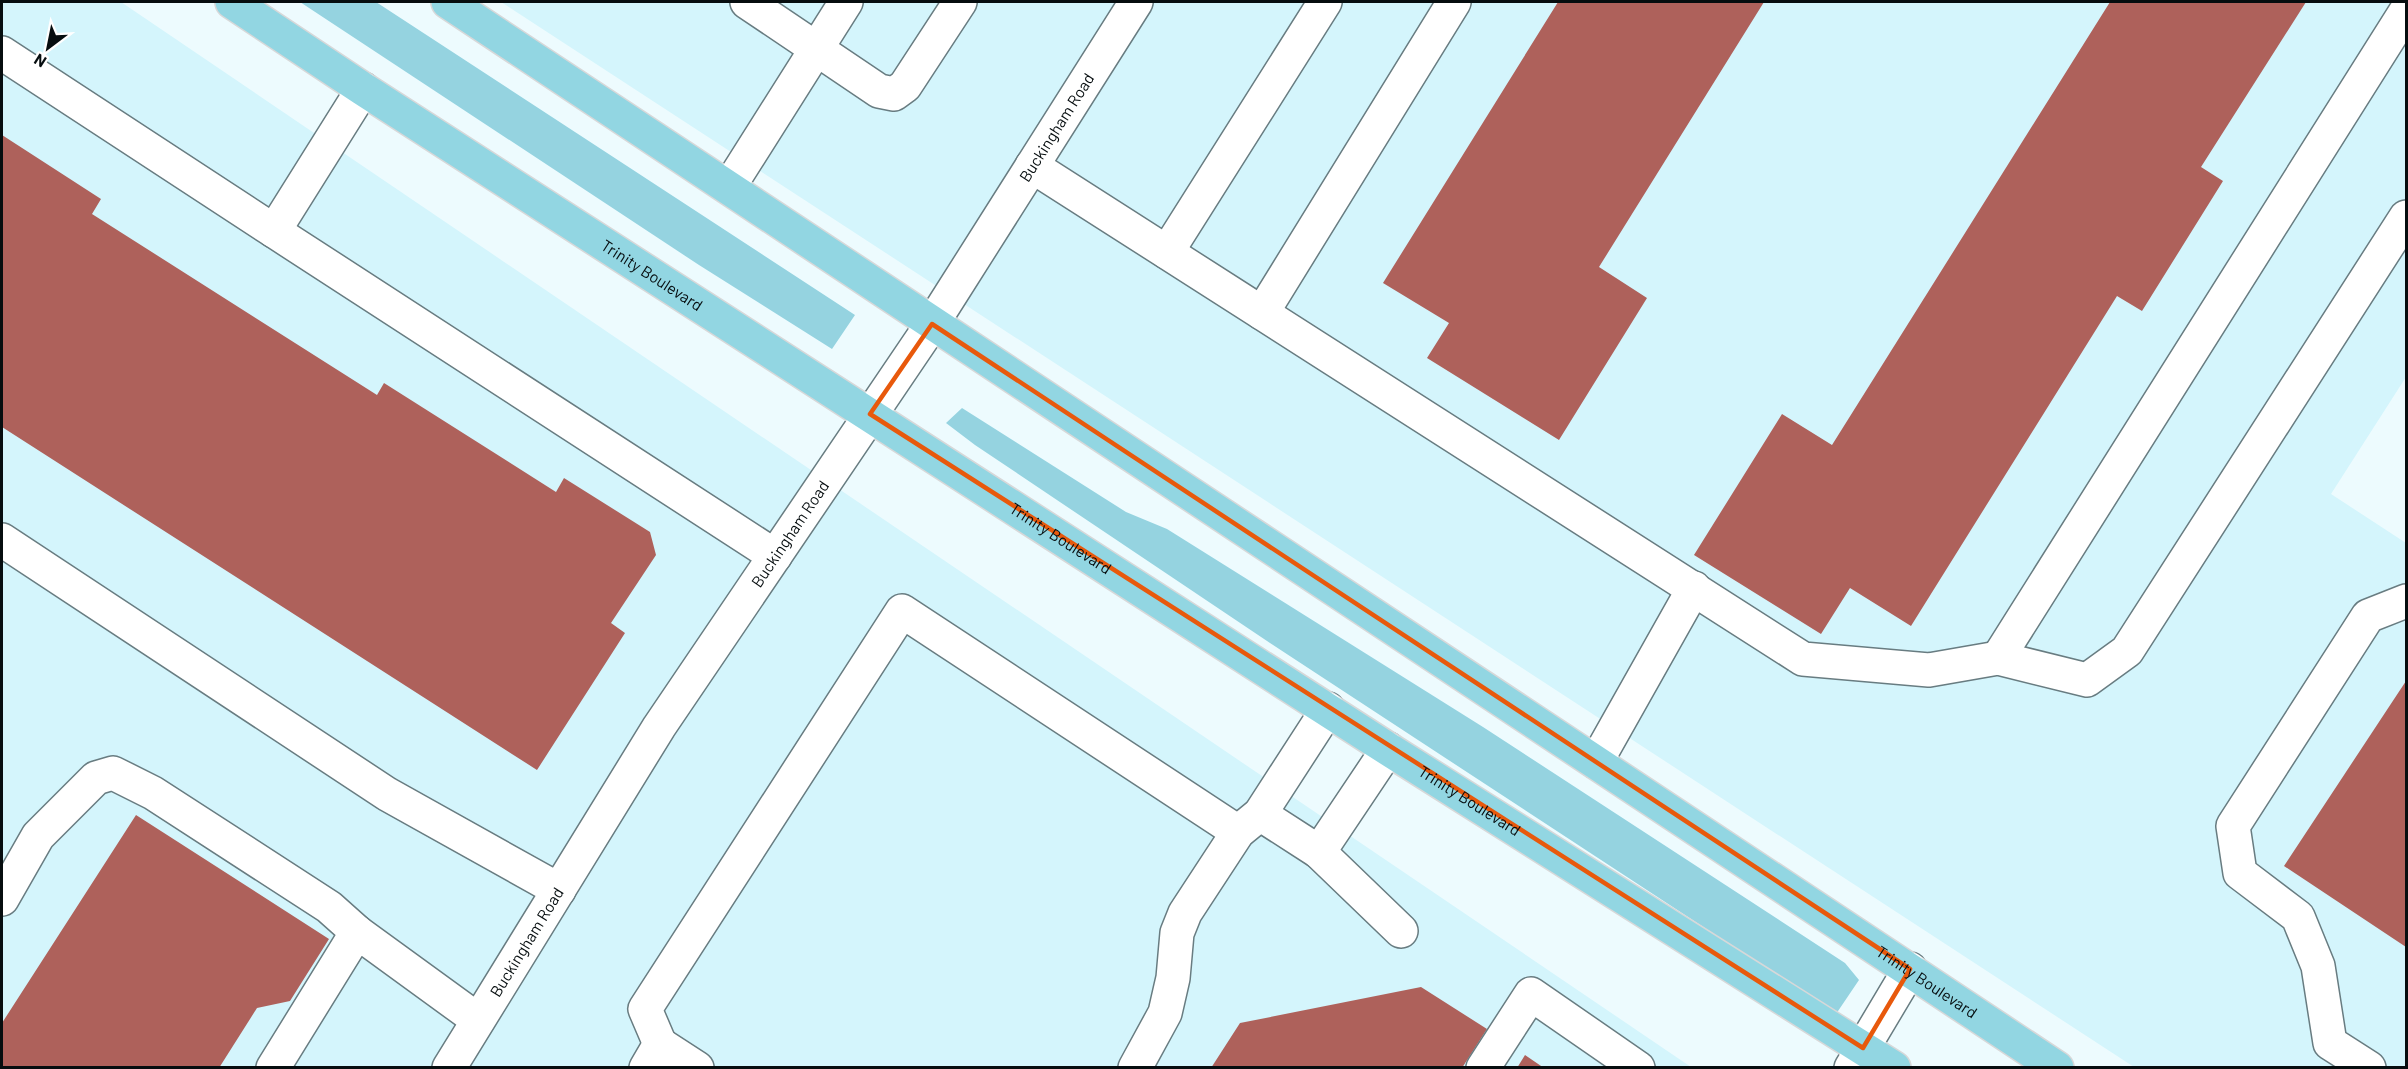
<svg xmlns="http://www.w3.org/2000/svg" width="2408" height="1069" font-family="Barlow,sans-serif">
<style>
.built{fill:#d4f5fc}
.green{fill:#95d3e0}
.building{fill:#ae615b}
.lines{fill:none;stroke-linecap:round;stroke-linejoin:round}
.minor-casing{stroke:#687c81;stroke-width:36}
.major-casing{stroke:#d7d8d9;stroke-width:36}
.minor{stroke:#fff;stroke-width:33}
.major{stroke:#92d6e2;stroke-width:33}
.marked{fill:none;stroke:#e8590c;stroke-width:4.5;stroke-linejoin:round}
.labels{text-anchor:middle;stroke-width:5;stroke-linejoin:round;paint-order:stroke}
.street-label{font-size:16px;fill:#060d0f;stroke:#fff}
</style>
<rect width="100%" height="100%" fill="#edfbfe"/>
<path class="built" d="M2,2H121L1691,1067L2,1068Z
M501,2H2406V377L2331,494L2406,543V1067H2134Z"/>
<path class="green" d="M300,2H376L855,315L832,349L699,265Z
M962,408L1126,512L1167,529L1483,727L1845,963L1859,980L1836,1014L1270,643L975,445L946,423Z"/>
<path class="building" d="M1558,2H1764L1599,267L1647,298L1559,440L1427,358L1449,323L1383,283Z
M2110,2H2306L2201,167L2223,181L2142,311L2117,296L1911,626L1850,588L1821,634L1694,555L1782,414L1832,445Z
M2,135L101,199L92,214L377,395L384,383L556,492L564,478L650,532L656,555L611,623L625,633L537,770L2,427Z
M2406,681V947L2284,866Z
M136,815L329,939L290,1001L257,1008L219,1068H2V1023Z
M1421,987L1487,1029L1462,1068H1211L1240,1023Z
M1525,1055L1544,1068H1517Z"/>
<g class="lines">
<g class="minor-casing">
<g id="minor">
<path d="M747,2L879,91L894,94L905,86L960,2"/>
<path d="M2,53L274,231L363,89"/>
<path d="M1032,166L1803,659L1929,670L1998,658L2087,680L2127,651L2406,217"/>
<path d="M729,187L846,2"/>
<path d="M274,231L775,556"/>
<path d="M1167,252L1325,2"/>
<path d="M1262,313L1454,2"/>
<path d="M2,540L387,794L559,890"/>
<path d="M1998,658L2406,11"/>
<path d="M1596,762L1694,588"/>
<path d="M1260,814L1319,852L1401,931"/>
<path d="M1319,852L1388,749"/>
<path d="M2,899L38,836L96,778L113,773L153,793L329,907L357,932"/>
<path d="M660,1044L645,1009L902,611L1238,832"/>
<path d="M273,1068L357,932L478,1020"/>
<path id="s1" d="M449,1068L659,727L932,324L1136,2"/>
<path d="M646,1068L660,1044L697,1068"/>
<path d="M1135,1068L1165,1013L1173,978L1177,933L1185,913L1238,832L1260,814L1328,709"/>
<path d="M1483,1068L1531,994L1638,1068"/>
<path d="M1851,1068L1910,969"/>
<path d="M2369,1068L2330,1043L2318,966L2298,917L2240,873L2233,826L2368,616L2406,601"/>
</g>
</g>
<g class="major-casing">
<g id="major">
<path id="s2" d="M232,2L363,89L1388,749L1894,1068"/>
<path id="s3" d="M448,2L2057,1068"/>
</g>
</g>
<use href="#minor" class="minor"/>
<use href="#major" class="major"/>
</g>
<path class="marked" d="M932,324L1910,969L1863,1048L870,414Z"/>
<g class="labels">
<g class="street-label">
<text dy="6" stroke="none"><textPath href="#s1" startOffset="1120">Buckingham Road</textPath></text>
<text dy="6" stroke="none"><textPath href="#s2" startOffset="501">Trinity Boulevard</textPath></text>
<text dy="6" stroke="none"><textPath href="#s1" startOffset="634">Buckingham Road</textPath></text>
<text dy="6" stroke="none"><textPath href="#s2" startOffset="987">Trinity Boulevard</textPath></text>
<text dy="6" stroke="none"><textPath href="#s2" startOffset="1473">Trinity Boulevard</textPath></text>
<text dy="6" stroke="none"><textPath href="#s1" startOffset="148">Buckingham Road</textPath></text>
<text dy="6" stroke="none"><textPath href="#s3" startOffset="1774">Trinity Boulevard</textPath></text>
</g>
</g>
<rect width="2408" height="1069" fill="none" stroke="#060d0f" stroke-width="6"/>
<g transform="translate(48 48) rotate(212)" stroke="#ffffff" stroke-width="4.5" paint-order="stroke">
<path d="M0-4.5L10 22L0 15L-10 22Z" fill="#060d0f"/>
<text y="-9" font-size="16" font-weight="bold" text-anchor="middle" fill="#060d0f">N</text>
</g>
</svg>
